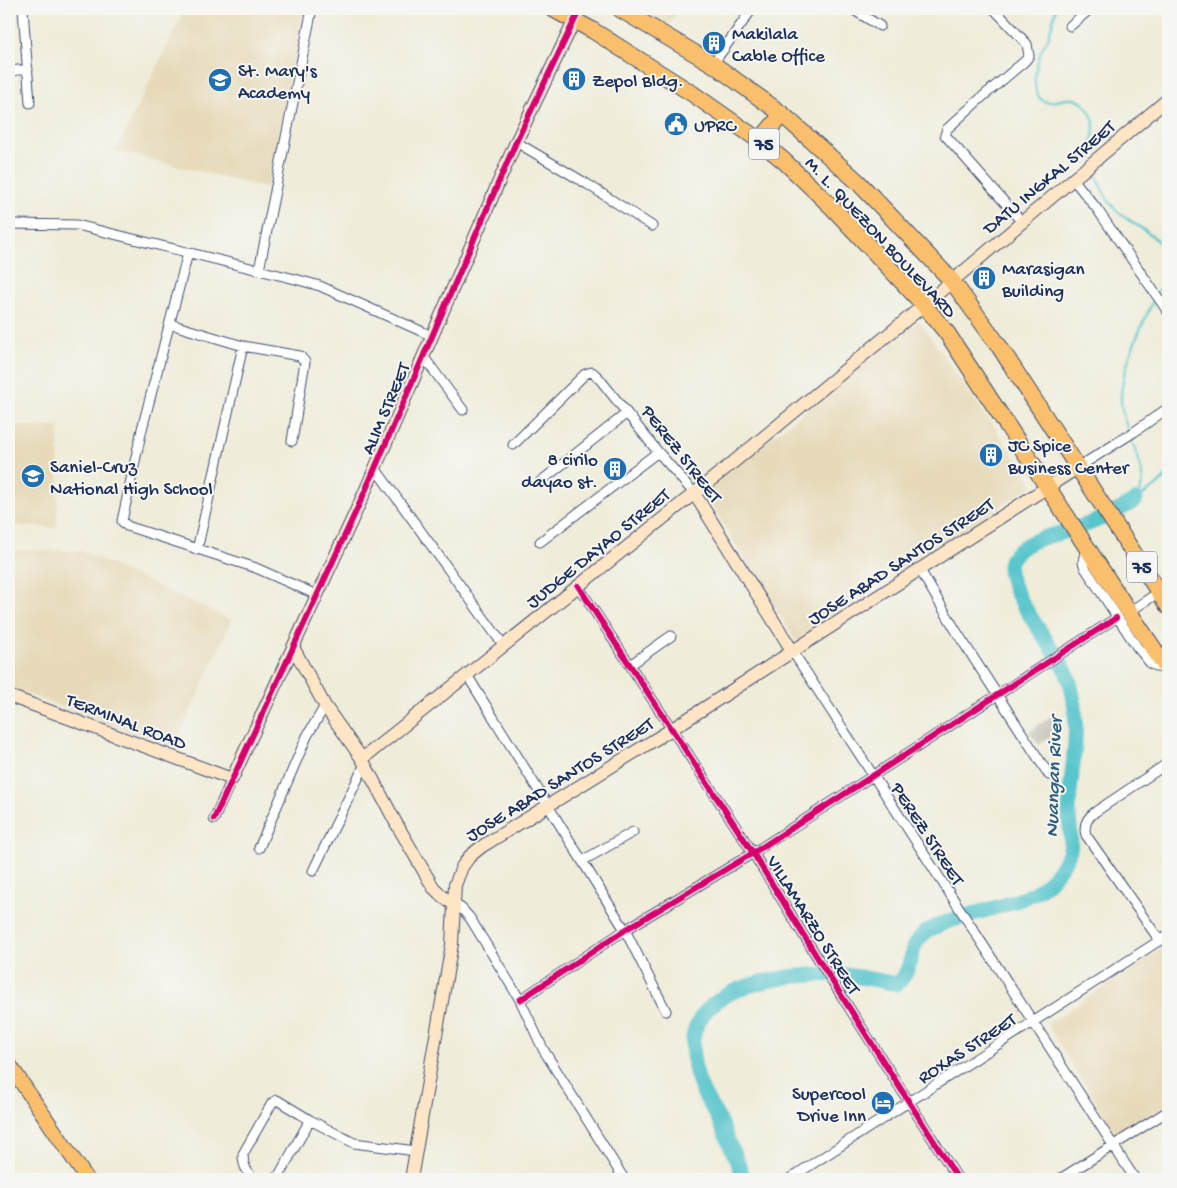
<svg xmlns="http://www.w3.org/2000/svg" width="1177" height="1188" font-family="'Gochi Hand',sans-serif">
<style>
.built{fill:#e7daba}
.industrial{fill:#c8c4b8}
.lines{fill:none;stroke-linecap:round;stroke-linejoin:round}
.stream{stroke:#57c5cc;stroke-width:2.5}
.river{stroke:#57c5cc;stroke-width:15}
.street-casing{stroke:#3b4b70;stroke-width:11}
.secondary-casing{stroke:#3b4b70;stroke-width:14}
.primary-casing{stroke:#3b4b70;stroke-width:16}
.highway-casing{stroke:#3b4b70;stroke-width:18}
.street{stroke:#fff;stroke-width:9}
.secondary{stroke:#fde5c5;stroke-width:12}
.primary{stroke:#f9bf6d;stroke-width:14}
.highway{stroke:#f9bf6d;stroke-width:16}
.cycleway-casing{stroke:#f6f6f2;stroke-width:9}
.cycleway{stroke:#d6006c;stroke-width:6}
.labels{text-anchor:middle;stroke-width:4;stroke-linejoin:round;paint-order:stroke}
.shield{fill:#f6f6f2;stroke:#5d6b8a;stroke-width:1}
.shield-label{font-size:18px;font-weight:bold;fill:#1b2f5e}
.poi-label{font-size:19px;fill:#1b2f5e;stroke:#f6f6f2;text-anchor:start}
.street-label{font-size:19px;fill:#1b2f5e;stroke:#f6f6f2}
.water-label{font-size:20px;font-style:italic;fill:#2d5c7f;stroke:#f6f6f2}
</style>
<rect width="100%" height="100%" fill="#f6f6f2"/>
<filter id="ink" filterUnits="userSpaceOnUse"><feTurbulence type="fractalNoise" baseFrequency=".02" numOctaves="2"/><feDisplacementMap in="SourceGraphic" scale="10" xChannelSelector="R" yChannelSelector="G"/><feConvolveMatrix kernelMatrix="1 2 1 2 8 2 1 2 1" color-interpolation-filters="sRGB"/></filter>
<filter id="wash" filterUnits="userSpaceOnUse"><feTurbulence type="fractalNoise" baseFrequency=".0096" numOctaves="4" result="noise"/><feDisplacementMap in="SourceGraphic" scale="20" xChannelSelector="R" yChannelSelector="G"/><feGaussianBlur stdDeviation="1.12" result="paint"/><feColorMatrix in="noise" values="0 0 0 0 0 0 0 0 0 0 0 0 0 0 0 0 0 1.4 0 .05"/><feComposite in="paint" operator="in"/></filter>
<g filter="url(#wash)">
<rect width="100%" height="100%" fill="#efecd9"/>
<path class="built" d="M185,9H305L267,188L116,151Z
M639,9H679L668,26Z
M919,321L990,421L1033,485L796,641L703,492Z
M9,425L59,427L57,528L9,525Z
M9,550L81,551L232,620L173,749L9,687Z
M1168,945V1104L1117,1137L1047,1024Z"/>
<path class="industrial" d="M1054,714L1063,728L1039,745L1029,732Z"/>
<g class="lines">
<path class="stream" d="M1056,9C1053,19 1051,29 1048,39C1046,43 1042,47 1041,52C1036,64 1031,86 1039,97C1051,114 1074,81 1091,114C1099,128 1088,143 1092,159
M1094,166C1098,182 1106,200 1117,211C1135,228 1175,239 1167,270C1165,278 1161,285 1158,292
M1137,499L1156,486L1168,475
M1136,500C1138,495 1141,490 1142,485C1146,461 1119,424 1121,395C1123,364 1142,325 1155,297"/>
<path class="river" d="M743,1179L741,1170C733,1153 726,1135 718,1118C713,1109 707,1101 703,1092C698,1081 694,1067 693,1055C684,982 794,972 844,975C862,976 879,981 897,984C916,968 906,944 928,931C964,909 1030,909 1054,876C1060,869 1067,859 1070,850C1073,837 1068,821 1069,808C1071,764 1084,717 1067,674C1057,649 997,582 1011,559C1024,539 1051,536 1071,530C1094,523 1116,513 1136,500"/>
</g>
</g>
<g filter="url(#ink)">
<g class="lines">
<g class="street-casing">
<path id="street" d="M23,9L30,103
M852,9L880,26
M994,9L1027,44L1029,56L1025,61L981,98L947,129L945,135L1022,222
M1166,9L1168,11
M1070,26L1090,9
M713,64L752,9
M9,71L28,69
M516,142L587,184L652,226
M1073,179L1097,209L1168,312
M9,224L77,225L295,279L320,286L432,336
M188,253L142,429L122,521L127,526L256,568L317,595
M259,270L312,9
M170,324L243,346L300,356L305,362L292,441
M423,356L463,410
M513,445L585,374L592,372L598,377L658,452L694,493
M375,468L504,646
M1077,468L1134,432L1168,408
M540,482L627,413
M540,542L658,452
M1086,547L1083,562L1085,568L1137,647L1151,664L1168,671
M197,550L243,346
M920,570L958,634L1049,775
M578,586L753,853L822,965L958,1179
M1129,612L1168,586
M793,652L1135,1179
M630,665L671,636
M467,675L625,930L666,1011
M214,819L232,779
M259,848L307,736L325,706
M582,861L633,832
M313,871L365,764
M453,904L461,908L470,918L520,1000L543,1049L624,1179
M1160,941L1086,835C1083,825 1087,818 1095,812L1168,763
M520,1000L625,930L753,853L874,775L1116,618
M253,1179C246,1171 243,1165 243,1154L272,1103L277,1100L310,1120L354,1143L416,1151
M277,1179L310,1120
M789,1179L1168,935
M1060,1179L1168,1111"/>
</g>
<g class="secondary-casing">
<path id="secondary" d="M694,493L793,652
M293,647L325,706L362,759L396,823L433,887L442,896L453,904
M9,696L232,779L363,496L516,142L580,9
M362,759L736,460L924,305L1168,99
M411,1179L452,944L455,885L462,867L469,857L481,847L672,729L1077,468"/>
</g>
<g class="primary-casing">
<path id="primary" d="M9,1064L87,1179"/>
</g>
<g class="highway-casing">
<path id="highway" d="M553,9L592,30L693,94L760,141L784,161L833,208L924,305L947,333L1129,612L1168,670
M620,9L713,64L782,114L858,182L952,281L999,346L1168,606
M760,141L782,114"/>
</g>
<use href="#street" class="street"/>
<use href="#secondary" class="secondary"/>
<use href="#primary" class="primary"/>
<use href="#highway" class="highway"/>
<g class="cycleway-casing">
<path id="cycleway" d="M578,586L753,853L822,965L958,1179
M214,819L363,496L516,142L580,9
M520,1000L625,930L753,853L874,775L1116,618"/>
</g>
<use href="#cycleway" class="cycleway"/>
</g>
</g>
<defs>
<g id="building-disc" transform="scale(1.25)"><circle r="9.5" fill="#1f6fb2" stroke="#f6f6f2"/><path d="M-4-6H4V6H1V3H-1V6H-4ZM-2.5-4.3h1.7v1.8h-1.7ZM.8-4.3h1.7v1.8H.8ZM-2.5-1h1.7V.8h-1.7ZM.8-1h1.7V.8H.8Z" fill="#fff"/></g>
<g id="school-disc" transform="scale(1.25)"><circle r="9.5" fill="#1f6fb2" stroke="#f6f6f2"/><path d="M0-5L7-2L0 1L-7-2ZM-4 1L0 2.5L4 1V4Q0 6-4 4Z" fill="#fff"/></g>
<g id="civic-disc" transform="scale(1.25)"><circle r="9.5" fill="#1f6fb2" stroke="#f6f6f2"/><path d="M-.6-6.5H3V-4.5H.6V-3L4-1V1h2V6H-6V1h2V-1L-.6-3ZM-1.2 2.5V6h2.4V2.5Z" fill="#fff"/></g>
<g id="hotel-disc" transform="scale(1.25)"><circle r="9.5" fill="#1f6fb2" stroke="#f6f6f2"/><path d="M-6-4.5h1.5V1H6V5H4.5V3h-9V5H-6ZM-4 0a1.8 1.8 0 1 1 3.6 0ZM.5 0V-2.5h3Q6-2.5 6 0Z" fill="#fff"/></g>
</defs>
<g fill-rule="evenodd">
<use href="#building-disc" x="714" y="43"/>
<use href="#building-disc" x="574" y="79"/>
<use href="#school-disc" x="220" y="80"/>
<use href="#civic-disc" x="676" y="124"/>
<use href="#building-disc" x="984" y="278"/>
<use href="#building-disc" x="991" y="455"/>
<use href="#building-disc" x="615" y="469"/>
<use href="#school-disc" x="33" y="476"/>
<use href="#hotel-disc" x="883" y="1103"/>
</g>
<g class="labels">
<g class="shield">
<rect x="749" y="128.5" width="30" height="31" rx="4"/>
<rect x="1127" y="551.5" width="30" height="31" rx="4"/>
</g>
<g class="shield-label">
<text x="764" y="150">75</text>
<text x="1142" y="573">75</text>
</g>
<g class="poi-label">
<text x="732" y="39">Makilala<tspan x="732" dy="22">Cable Office</tspan></text>
<text x="238" y="76">St. Mary's<tspan x="238" dy="22">Academy</tspan></text>
<text x="592" y="86">Zepol Bldg.</text>
<text x="694" y="131">UPRC</text>
<text x="1002" y="274">Marasigan<tspan x="1002" dy="22">Building</tspan></text>
<text x="1008" y="451">JC Spice<tspan x="1008" dy="22">Business Center</tspan></text>
<text x="598" y="465" text-anchor="end">8 cirilo<tspan x="598" dy="22">dayao st.</tspan></text>
<text x="50" y="472">Saniel-Cruz<tspan x="50" dy="22">National High School</tspan></text>
<text x="866" y="1099" text-anchor="end">Supercool<tspan x="866" dy="22">Drive Inn</tspan></text>
</g>
<g class="street-label">
<text transform="translate(1048 176) rotate(-40)" y="7">DATU INGKAL STREET</text>
<text transform="translate(882 236) rotate(47)" y="7">M. L. QUEZON BOULEVARD</text>
<text transform="translate(384 408) rotate(-67)" y="7">ALIM STREET</text>
<text transform="translate(683 453) rotate(52)" y="7">PEREZ STREET</text>
<text transform="translate(597 547) rotate(-39)" y="7">JUDGE DAYAO STREET</text>
<text transform="translate(900 560) rotate(-33)" y="7">JOSE ABAD SANTOS STREET</text>
<text transform="translate(127 720) rotate(21)" y="7">TERMINAL ROAD</text>
<text transform="translate(559 778) rotate(-32)" y="7">JOSE ABAD SANTOS STREET</text>
<text transform="translate(929 833) rotate(57)" y="7">PEREZ STREET</text>
<text transform="translate(815 924) rotate(58)" y="7">VILLAMARZO STREET</text>
<text transform="translate(966 1047) rotate(-33)" y="7">ROXAS STREET</text>
</g>
<g class="water-label">
<text transform="translate(1052 777) rotate(-88)" y="7">Nuangan River</text>
</g>
</g>
<rect width="1177" height="1188" fill="none" stroke="#f6f6f2" stroke-width="30"/>
</svg>
